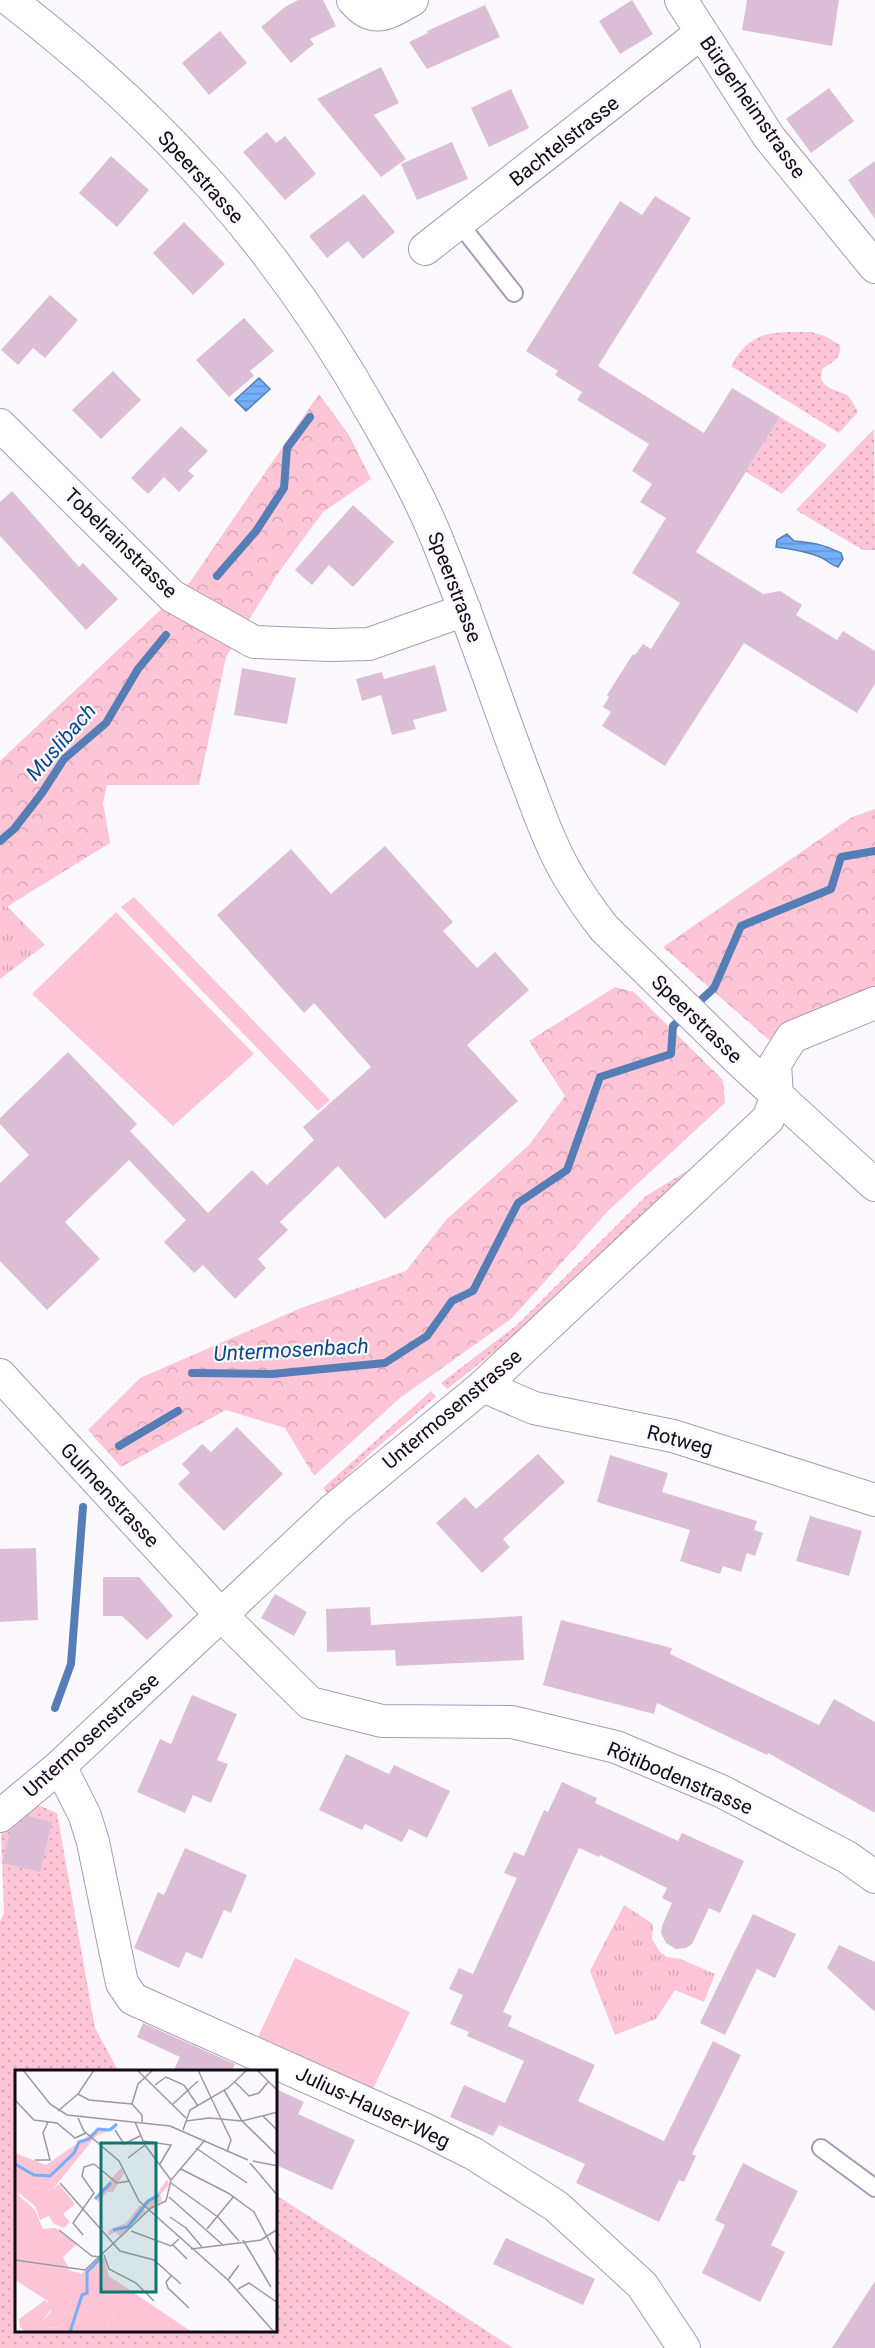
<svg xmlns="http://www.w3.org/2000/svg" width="875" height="2348" font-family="Roboto,sans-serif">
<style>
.grass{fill:url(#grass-dots)}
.forest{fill:url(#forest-crowns)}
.park{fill:url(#park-tufts)}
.pitch{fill:#fdc5d6}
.water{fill:url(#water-rules);stroke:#567eb6;stroke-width:1.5}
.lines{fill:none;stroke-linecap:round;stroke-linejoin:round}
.stream{stroke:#567eb6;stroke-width:8}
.building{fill:#dcbfd7}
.service-casing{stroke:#a89ab8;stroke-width:20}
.minor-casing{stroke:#a89ab8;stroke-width:34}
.service{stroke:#fff;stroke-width:16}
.minor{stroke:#fff;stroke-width:32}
.labels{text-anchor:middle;stroke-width:4.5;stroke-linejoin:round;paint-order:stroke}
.street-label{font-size:20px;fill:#110b16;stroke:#fbf8fe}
.water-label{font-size:21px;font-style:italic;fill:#09498b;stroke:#fbf8fe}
.inset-river{fill:none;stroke:#73affa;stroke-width:3}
.inset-road{fill:none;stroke:#9d99a1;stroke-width:1.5}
.view{fill:#0f766e;fill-opacity:0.15;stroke:#0f766e;stroke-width:3}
.inset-edge{fill:none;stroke:#110b16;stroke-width:3}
</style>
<defs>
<pattern id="grass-dots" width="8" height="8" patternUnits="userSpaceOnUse" patternTransform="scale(1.5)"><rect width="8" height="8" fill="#fdc5d6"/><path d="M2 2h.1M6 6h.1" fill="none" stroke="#d8a8b7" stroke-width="1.8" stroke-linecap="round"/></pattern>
<pattern id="forest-crowns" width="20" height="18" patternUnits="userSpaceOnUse" patternTransform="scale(1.5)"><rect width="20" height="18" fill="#fdc5d6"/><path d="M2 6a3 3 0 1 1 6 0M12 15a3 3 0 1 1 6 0" fill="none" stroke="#d8a8b7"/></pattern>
<pattern id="park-tufts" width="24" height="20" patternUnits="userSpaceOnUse" patternTransform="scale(1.5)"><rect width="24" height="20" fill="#fdc5d6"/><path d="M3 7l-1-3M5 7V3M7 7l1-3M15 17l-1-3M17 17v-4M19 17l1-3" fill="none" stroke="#d8a8b7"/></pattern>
<pattern id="water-rules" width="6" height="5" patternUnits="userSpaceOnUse" patternTransform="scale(1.5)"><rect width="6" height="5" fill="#73affa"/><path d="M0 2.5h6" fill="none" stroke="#6295d6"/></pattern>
</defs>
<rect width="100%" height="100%" fill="#fbf8fe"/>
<path class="grass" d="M811,332L825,336L840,345C842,359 832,362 822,369L821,379C828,391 836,389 847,395C852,399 855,407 858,412L839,433L731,366C751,329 773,332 811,332Z
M780,417L827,445L782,494L746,472Z
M874,429L875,550H863L796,510Z
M690,1169L694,1174L534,1321L447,1389L441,1383L518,1324L646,1196Z
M431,1391L436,1397L372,1452L328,1494L323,1488Z
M12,1794L57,1813L95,2028L119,2072H16V2332H276V2195L513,2348H0V1921L4,1913L0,1805Z"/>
<path class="forest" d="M319,394L349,435L371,479L323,512L276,576L226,657L199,785H107L103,803L110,843L0,911V761L190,582Z
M875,809V987L769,1040L663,947L852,817Z
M615,987L634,992L723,1080L725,1103L608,1211L512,1318L400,1398L314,1476L285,1428L226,1410L121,1467L88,1430L140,1378L301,1308L406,1271L446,1220L529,1145L565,1096L529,1041Z"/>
<path class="park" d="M0,899L45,945L0,979Z
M624,1905L653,1924L652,1939L660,1952L667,1957L681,1959L715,1974L704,2002L675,1990L656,2019L615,2035L590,1971Z"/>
<path class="pitch" d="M134,897L330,1100L318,1111L121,907Z
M116,912L254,1054L173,1126L32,994Z
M295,1958L410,2012L370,2095L256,2041Z"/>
<path class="water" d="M259,378L270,389L246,411L235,400Z
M787,534L794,541C815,543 822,544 841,553L843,559L838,567C831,565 827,560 820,557C806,551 792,549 776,547L777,540Z"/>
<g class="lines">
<path class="stream" d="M217,576L256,531L284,488L287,448L310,417
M0,841L14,829L42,793L64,759L106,723L138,669L166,635
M192,1373L272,1374L385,1363L427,1336L452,1301L473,1291L518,1203L567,1170L600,1077L671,1054L673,1026L714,988L741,926L831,889L841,857L875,851
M119,1446L178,1411
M55,1708L71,1664L83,1507"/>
</g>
<path class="building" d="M298,0H323L336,26L310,39L314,44L291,63L261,27L285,7Z
M632,0L653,34L620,54L599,21Z
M747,0H839L832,46L742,30Z
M485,5L500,37L427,69L409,42L428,33L427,31Z
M220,31L247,63L209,95L182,63Z
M381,67L399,103L374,115L406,159L381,177L317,99Z
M829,88L854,121L811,153L786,119Z
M511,89L529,128L489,147L471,108Z
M267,132L276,143L285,136L316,174L285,200L243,152Z
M452,142L468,179L417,200L401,164Z
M111,156L149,190L117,227L79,193Z
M875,161V219L848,180Z
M364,194L395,232L363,259L348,241L327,258L309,236Z
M655,196L691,218L598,366L704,433L732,388L780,417L696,552L763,594L780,591L802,605L796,615L837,640L843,631L875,651V684L857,713L744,643L665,766L602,726L611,712L603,707L609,697L607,695L633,654L635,655L643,644L651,649L680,603L632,573L666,518L640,502L652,484L632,471L649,444L577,400L582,392L555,375L558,371L526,351L620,201L642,215Z
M184,222L225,264L193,295L153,253Z
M50,295L78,320L45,358L33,348L18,365L1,350Z
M244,318L274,351L250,371L254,376L229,397L196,360Z
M113,371L141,400L101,439L72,410Z
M181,426L208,451L188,471L194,476L179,492L164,477L148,494L131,478Z
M12,491L79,567L83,563L118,599L86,630L0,536V502Z
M353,505L394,542L353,587L329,565L312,585L295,570Z
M435,665L447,711L413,720L416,729L392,735L381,695L362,701L356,679L382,672L384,679Z
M242,668L296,678L287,724L234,715Z
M385,846L453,922L443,931L477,968L495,952L529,990L467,1045L518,1101L385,1219L338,1166L280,1222L288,1230L258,1259L266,1268L235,1299L203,1265L194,1273L164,1242L186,1220L129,1160L65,1222L100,1259L47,1310L0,1261V1183L29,1155L0,1124V1118L68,1052L137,1124L130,1131L208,1213L252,1170L267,1185L314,1140L303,1127L371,1067L314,1003L304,1013L217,915L291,849L331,894Z
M237,1427L283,1474L224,1531L178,1484L190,1473L182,1464L202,1444L211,1452Z
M538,1454L565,1482L503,1539L510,1547L482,1573L436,1523L465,1497L476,1509Z
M610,1455L668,1473L662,1492L757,1521L754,1530L763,1533L755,1556L747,1553L741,1572L723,1566L720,1574L680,1561L690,1530L597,1502Z
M810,1516L862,1531L849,1576L796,1561Z
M36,1548L38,1620L0,1622V1549Z
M103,1577H139L173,1616L147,1640L122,1616H103Z
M275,1594L307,1612L294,1636L261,1618Z
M370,1607L371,1625L522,1616L524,1660L396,1666L395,1650L327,1652L326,1609Z
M561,1620L672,1648L670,1654L819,1725L834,1699L875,1722V1813L768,1753L767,1755L657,1703L654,1714L543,1685Z
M192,1695L237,1714L217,1760L228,1764L211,1803L193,1795L185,1813L137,1792L160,1739L171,1744Z
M346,1754L389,1774L394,1765L450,1791L427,1838L409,1829L402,1842L365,1824L362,1830L319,1810Z
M562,1782L597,1798L595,1803L678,1841L682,1833L744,1861L720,1913L709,1908L692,1944L686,1948L676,1949L666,1943L661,1933L662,1926L672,1903L662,1898L667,1888L600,1855L599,1857L579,1848L503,2012L512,2016L508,2026L595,2065L578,2101L664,2141L713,2041L741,2055L692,2154L696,2156L684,2182L679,2180L659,2222L576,2183L585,2164L499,2125L493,2136L450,2117L464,2085L505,2103L524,2061L467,2036L469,2032L450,2024L463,1995L449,1989L459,1968L473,1974L517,1878L504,1873L514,1852L524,1856L544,1810L548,1812Z
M28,1816L52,1822L40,1872L2,1863L10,1831Z
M185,1848L247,1875L231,1913L224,1910L202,1959L186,1952L179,1968L134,1948L158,1892L164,1895Z
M753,1914L796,1934L775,1978L757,1969L725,2035L700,2023Z
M839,1945L875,1962V2012L827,1968Z
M143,2023L235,2064L231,2072H173L180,2057L137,2037Z
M276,2089L304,2102L298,2114L355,2140L332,2190L276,2165Z
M743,2163L798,2191L771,2245L785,2252L760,2302L702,2273L725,2225L715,2220Z
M506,2238L595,2279L583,2305L493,2264Z
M875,2281V2348H832Z"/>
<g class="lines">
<g class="service-casing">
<path id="service" d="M459,223L514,293
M821,2148L875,2188"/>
</g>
<g class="minor-casing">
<path id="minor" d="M10,0C163,118 279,247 374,416C399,460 424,504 442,552C471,623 495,696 522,768C532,793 540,818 551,842C564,873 583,901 604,928L744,1065L875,1185
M353,0C374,25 388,13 412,0
M681,0L769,137L875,267
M425,249L701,33
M0,425L172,596L254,642L330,645L369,644L465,610
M0,1375L221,1615L310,1703L382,1721L512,1722L616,1747L721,1791L847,1857L875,1877
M483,1386L534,1408L673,1436L875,1500
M60,1766L85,1816L93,1842L122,1983L133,1999L426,2130L474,2154L556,2206L642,2285L684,2348
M0,1816L60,1766L334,1509L483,1386L768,1119L777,1096L775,1064L792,1037L875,1003"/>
</g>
<use href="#service" class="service"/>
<use href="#minor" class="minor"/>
</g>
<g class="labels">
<g class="street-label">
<text transform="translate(753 107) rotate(55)" y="7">Bürgerheimstrasse</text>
<text transform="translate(564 141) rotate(-38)" y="7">Bachtelstrasse</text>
<text transform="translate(201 177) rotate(48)" y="7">Speerstrasse</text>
<text transform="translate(121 543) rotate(44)" y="7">Tobelrainstrasse</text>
<text transform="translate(455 587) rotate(69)" y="7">Speerstrasse</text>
<text transform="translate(697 1019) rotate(44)" y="7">Speerstrasse</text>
<text transform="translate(452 1409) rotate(-40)" y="7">Untermosenstrasse</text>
<text transform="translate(680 1440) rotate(15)" y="7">Rotweg</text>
<text transform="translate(110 1495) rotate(47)" y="7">Gulmenstrasse</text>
<text transform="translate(91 1735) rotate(-42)" y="7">Untermosenstrasse</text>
<text transform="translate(680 1778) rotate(23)" y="7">Rötibodenstrasse</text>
<text transform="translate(373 2107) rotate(25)" y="7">Julius-Hauser-Weg</text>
</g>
<g class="water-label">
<text transform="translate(61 742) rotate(-49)" y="7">Muslibach</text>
<text transform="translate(291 1350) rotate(-3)" y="7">Untermosenbach</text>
</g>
</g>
<g transform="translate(15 2070)">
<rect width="262" height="262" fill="#fbf8fe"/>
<path d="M44,114L60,134L48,144L55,152L49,158L39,154L34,146L25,150L20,136L5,124L12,117L37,120ZM0,122L20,140L28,159L41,158L62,174L48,187L55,201L66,203L48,257L32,258L26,253L36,242L33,231L0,210ZM85,187L89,188L94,206L177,262H90L101,240L85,229L77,211Z" fill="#fdc5d6"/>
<path d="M101,58L81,66L37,120L13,117L4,125L0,122V83L31,95L83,59ZM106,98L109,103L98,122H92L84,132L79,128ZM152,109L154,115L145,125L147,131L134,139L128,133L142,124ZM125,135L131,141L105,166L100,162L93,166L94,160L111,153ZM85,187L78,212L85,229L101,240L90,262H10L5,257L4,249L30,230L38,237L26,253L32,258L48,257L61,209Z" fill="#fdc5d6"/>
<path class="inset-river" d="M0,94L19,105L35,106L59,83L64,72L74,69L83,59L95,60L102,54M80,129L96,113M98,160L113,157L133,131L144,125M55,262L67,225L72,223V202L86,188"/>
<path class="inset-road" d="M8,0L35,34L52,45L155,56L233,90M122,0L171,48M183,0L216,70L212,82M242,0L263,21M220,12L234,26L244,23L253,12M140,15L151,7L169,15L183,36M209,20L227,51L263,86M63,24L74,30L117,34L127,45V52M0,30L19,50L42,53L60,68L71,63M117,34L123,14L138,0M158,34L183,11M43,41L63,24L79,0M248,46L263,61M63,48L69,61L104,91L124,131L213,210L259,262M171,51L194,48L227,51L263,42M120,52L130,75L156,110M100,60L109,74L125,66M168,60L175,40L213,18L232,0M128,71L156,75L145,94M181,78L232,113M113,88L130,75M20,90H35L28,63L33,52M238,91L263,96M235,93L263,126M166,99L213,123L239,142L263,188M45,113L105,181L139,190L166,214M156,113L203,147L224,171M154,127L209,176M155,147L171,158L187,177M192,159L219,126M44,160L77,186L86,187M116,161L156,176L164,169M68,165L58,153L79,123L67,106L69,97L79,94L102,113L115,111M228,170L256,217M158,175L172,189M176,179L246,170L263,159M89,185L94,199L121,213L139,231M0,190L70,200L136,138L151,131L156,110L190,70M157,205L151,212L153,218L174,238M213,210L224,195M223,219L234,213L263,233"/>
<path class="view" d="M86,73H141V222H86Z"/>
<rect width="262" height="262" class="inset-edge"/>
</g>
</svg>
